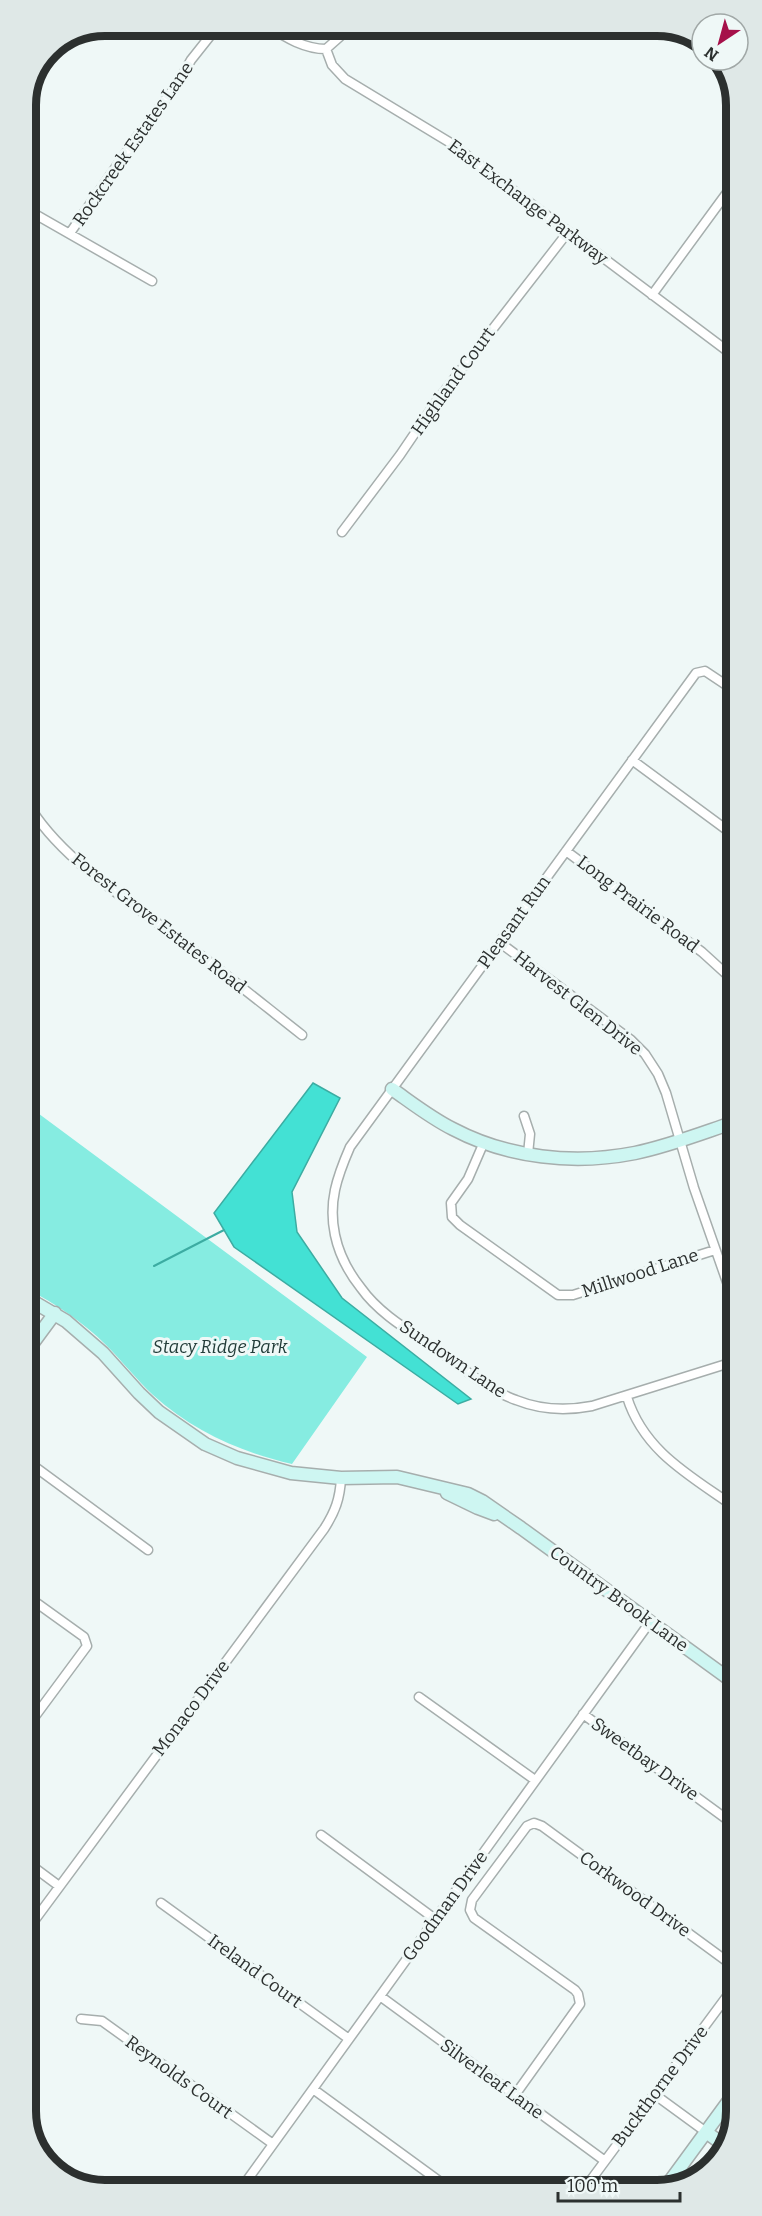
<svg xmlns="http://www.w3.org/2000/svg" width="762" height="2216" font-family="Bitter,serif">
<style>
.green{fill:#86ece1}
.water{fill:#43e1d4;stroke:#3caca2;stroke-width:1.5}
.lines{fill:none;stroke-linecap:round;stroke-linejoin:round}
.stream{stroke:#3caca2;stroke-width:2}
.street-casing{stroke:#a6aead;stroke-width:11}
.secondary-casing{stroke:#a6aead;stroke-width:15}
.street{stroke:#fff;stroke-width:8}
.secondary{stroke:#cef6f2;stroke-width:12}
.labels{text-anchor:middle;stroke-width:6;stroke-linejoin:round;paint-order:stroke}
.street-label{font-size:18px;fill:#2c302f;stroke:#eff8f7}
.park-label{font-size:18px;font-style:italic;fill:#223c39;stroke:#eff8f7}
.rim{fill:none;stroke:#2c302f;stroke-width:8}
</style>
<rect width="100%" height="100%" fill="#eff8f7"/>
<path class="green" d="M27,1105L367,1357L292,1464C240,1452 193,1431 153,1395C136,1379 122,1361 106,1345C83,1322 56,1304 27,1289Z"/>
<path class="water" d="M313,1083L340,1098L292,1192L297,1232L342,1298L471,1399L458,1404L234,1247L214,1213Z"/>
<g class="lines">
<path class="stream" d="M154,1266L224,1230"/>
<g class="street-casing">
<path id="street" d="M268,26C286,38 305,49 326,49L352,26
M326,49L332,65L345,79L449,142L734,356
M26,209L152,281
M70,233L139,134L178,83L191,60L218,26
M652,295L734,183
M342,532L400,455L436,402L568,232
M735,691L705,671L696,673L350,1147C337,1177 328,1202 335,1235C339,1254 349,1273 361,1288C380,1315 413,1333 439,1351C463,1368 488,1390 516,1400C541,1410 566,1411 592,1406L736,1361
M632,760L735,836
M27,802C57,856 126,899 175,936C218,968 260,1002 302,1035
M566,851L702,952L735,982
M499,942L631,1040L645,1054L658,1074L666,1093L694,1188L735,1305
M524,1116L530,1134L528,1154
M484,1142L468,1179L451,1203L452,1217L460,1225L558,1295H573L715,1250
M627,1397C644,1452 691,1476 736,1508
M27,1461L148,1550
M27,1596L84,1637L87,1646L33,1719L28,1722
M419,1697L535,1780
M583,1714L736,1826
M321,1835L435,1919
M28,1863L59,1886
M161,1903L349,2039
M32,1934L34,1921L324,1529C335,1512 340,1499 341,1478
M380,1996L605,2161
M81,2019L102,2021L273,2144
M313,2089L450,2189
M654,2094L706,2132
M515,2095L580,2004L578,1994L575,1990L474,1918L470,1910L472,1900L527,1826L534,1823L542,1826L736,1968
M585,2188L736,1984
M240,2190L650,1622"/>
</g>
<g class="secondary-casing">
<path id="secondary" d="M392,1089C412,1103 431,1118 453,1129C508,1158 574,1165 635,1153C669,1146 702,1133 735,1122
M27,1298L66,1321L103,1353L139,1393L159,1412L205,1444L237,1458L291,1473L341,1478L397,1477L468,1494L482,1501L521,1528L736,1684
M27,1351L55,1313
M447,1493L478,1508L494,1514
M706,2132L725,2146
M714,2163L722,2152
M665,2188L736,2091"/>
</g>
<use href="#street" class="street"/>
<use href="#secondary" class="secondary"/>
</g>
<g class="labels">
<g class="street-label">
<text transform="translate(133 144) rotate(-55)" y="6">Rockcreek Estates Lane</text>
<text transform="translate(528 202) rotate(37)" y="6">East Exchange Parkway</text>
<text transform="translate(453 381) rotate(-54)" y="6">Highland Court</text>
<text transform="translate(638 904) rotate(37)" y="6">Long Prairie Road</text>
<text transform="translate(514 922) rotate(-54)" y="6">Pleasant Run</text>
<text transform="translate(159 923) rotate(38)" y="6">Forest Grove Estates Road</text>
<text transform="translate(578 1003) rotate(38)" y="6">Harvest Glen Drive</text>
<text transform="translate(640 1273) rotate(-18)" y="6">Millwood Lane</text>
<text transform="translate(453 1359) rotate(34)" y="6">Sundown Lane</text>
<text transform="translate(619 1599) rotate(36)" y="6">Country Brook Lane</text>
<text transform="translate(191 1708) rotate(-53)" y="6">Monaco Drive</text>
<text transform="translate(645 1759) rotate(36)" y="6">Sweetbay Drive</text>
<text transform="translate(635 1894) rotate(36)" y="6">Corkwood Drive</text>
<text transform="translate(445 1906) rotate(-54)" y="6">Goodman Drive</text>
<text transform="translate(255 1971) rotate(36)" y="6">Ireland Court</text>
<text transform="translate(179 2077) rotate(36)" y="6">Reynolds Court</text>
<text transform="translate(492 2079) rotate(36)" y="6">Silverleaf Lane</text>
<text transform="translate(660 2086) rotate(-53)" y="6">Buckthorne Drive</text>
</g>
<g class="park-label">
<text x="220" y="1353">Stacy Ridge Park</text>
</g>
</g>
<path d="M0 0H762V2216H0ZM105 36H657A69 69 0 0 1 726 105V2111A69 69 0 0 1 657 2180H105A69 69 0 0 1 36 2111V105A69 69 0 0 1 105 36Z" fill="#dfe8e7" fill-rule="evenodd"/>
<path class="rim" d="M105 36H657A69 69 0 0 1 726 105V2111A69 69 0 0 1 657 2180H105A69 69 0 0 1 36 2111V105A69 69 0 0 1 105 36Z"/>
<g transform="translate(720 42) rotate(216)"><circle r="28" fill="#eff8f7" stroke="#a1a8a7" stroke-width="1.5"/>
<path d="M0-4.5L10 22L0 15L-10 22Z" fill="#a5104a"/>
<text y="-9" font-size="16" font-weight="bold" text-anchor="middle" fill="#2c302f">N</text>
</g>
<path d="M558 2192v9h122v-9" fill="none" stroke="#2c302f" stroke-width="3"/>
<text x="567" y="2192" font-size="18" fill="#2c302f" stroke="#eff8f7" stroke-width="4.5" paint-order="stroke">100 m</text>
</svg>
